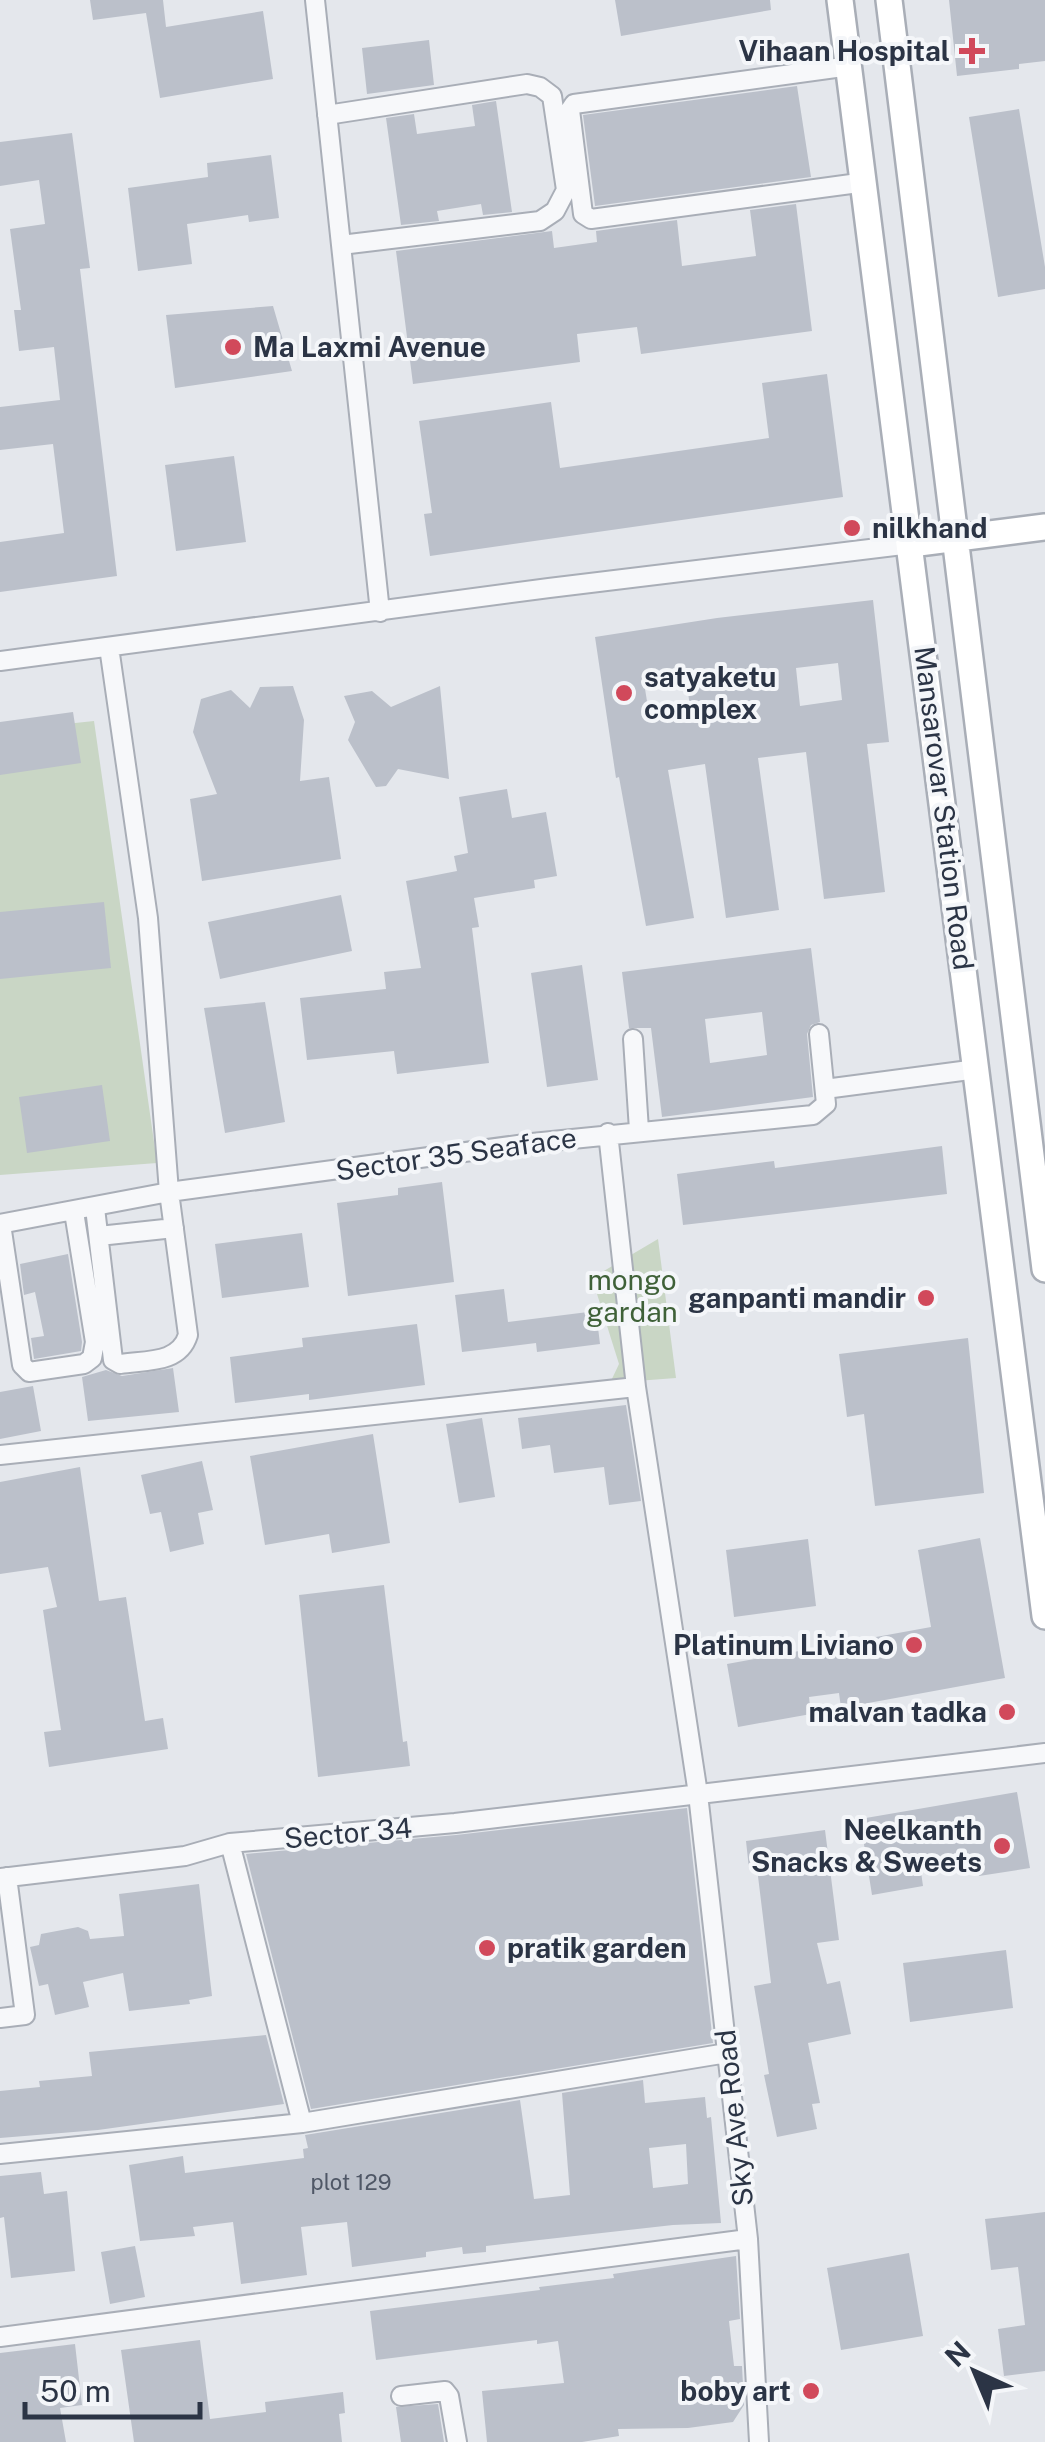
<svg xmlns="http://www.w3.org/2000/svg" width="1045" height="2442" font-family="'Public Sans',sans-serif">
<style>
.green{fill:#c9d6c5}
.building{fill:#bbc0ca;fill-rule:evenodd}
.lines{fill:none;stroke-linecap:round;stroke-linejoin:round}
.street-casing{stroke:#a9aeb7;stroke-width:22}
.secondary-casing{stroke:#a9aeb7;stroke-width:30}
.street{stroke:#f7f8fa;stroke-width:18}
.secondary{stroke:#fff;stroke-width:25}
.poi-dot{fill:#d1495b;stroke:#f4f6f9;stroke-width:4}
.labels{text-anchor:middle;stroke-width:8;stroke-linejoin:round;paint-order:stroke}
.number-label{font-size:22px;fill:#4f5766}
.poi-label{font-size:28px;font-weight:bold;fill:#2b3445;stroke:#f4f6f9;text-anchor:end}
.street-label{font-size:28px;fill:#2b3445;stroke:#f4f6f9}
.park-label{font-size:28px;fill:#3f6138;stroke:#f4f6f9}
</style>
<rect width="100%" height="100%" fill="#e4e7ec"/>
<path class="green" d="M94,721L157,1163L0,1175V731Z
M658,1239L676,1378L610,1383L619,1364L592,1278Z"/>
<path class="building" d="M90,0H163L166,27L263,11L273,79L160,98L146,13L93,20Z
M615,0H770L771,10L621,36Z
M949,0H1045V61L1019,64V69L957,76Z
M429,40L434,85L367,94L362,48Z
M797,86L811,177L595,206L583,115Z
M496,101L512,212L483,215L481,204L437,211L439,221L401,225L386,118L414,114L417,134L475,126L472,105Z
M1019,109L1045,267V289L998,297L969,117Z
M72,133L90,268L80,269L117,576L0,592V542L64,533L53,444L0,450V407L60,400L54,347L19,351L14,310H21L10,229L45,224L39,180L0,186V142Z
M271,155L279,218L249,222L248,215L187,224L192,264L138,271L128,188L208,177L207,163Z
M796,204L812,331L641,354L637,327L577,334L580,362L413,384L396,251L552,231L554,248L597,242L596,231L677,220L682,266L756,256L750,210Z
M273,306L292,371L175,388L166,315Z
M827,374L843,497L430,556L424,514L432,513L419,421L551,402L560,468L769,438L762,383Z
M234,456L246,542L176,551L165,465Z
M873,600L889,742L867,744L885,892L824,899L806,752L758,758L779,910L726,918L705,764L668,770L694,918L646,926L619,777L616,778L595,637L717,618ZM838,663L842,700L800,706L796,668ZM685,670L690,707L649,714L643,676Z
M293,686L304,720L300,781L329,777L341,859L202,881L190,799L217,794L193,732L201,699L231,690L250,708L260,687Z
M440,686L449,779L398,769L386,786L376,787L348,740L355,722L344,696L372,691L391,707Z
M73,712L81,763L0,775V722Z
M507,789L512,818L546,812L557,876L534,880L535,888L474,898L479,927L472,928L489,1063L397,1074L394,1051L307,1060L300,998L386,989L384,972L421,968L406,881L457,871L454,856L468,853L459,797Z
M341,895L352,951L220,979L208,922Z
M104,902L111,968L0,979V912Z
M811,948L820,1022L811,1025L807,1034L813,1097L662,1117L651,1028H629L622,972ZM762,1012L767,1055L710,1063L705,1019Z
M582,965L598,1080L547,1087L531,973Z
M265,1002L285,1122L225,1133L204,1008Z
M102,1085L110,1141L27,1153L19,1097Z
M942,1146L947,1194L683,1225L677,1174L774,1161L775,1168Z
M442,1182L454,1282L348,1296L337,1203L398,1195V1188Z
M302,1233L309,1287L222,1298L215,1244Z
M68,1254L82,1342L81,1351L34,1359L31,1338L44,1336L35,1292L24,1295L20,1264Z
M504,1289L508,1322L596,1311L600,1344L537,1352L536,1343L462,1352L455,1295Z
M417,1324L425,1385L309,1400V1394L235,1403L230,1357L303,1347L302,1338Z
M968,1338L984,1493L875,1506L864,1414L847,1417L839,1354Z
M173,1368L179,1412L88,1421L82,1377L106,1370L122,1376Z
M33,1386L41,1431L0,1439V1392Z
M626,1405L641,1501L609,1505L604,1467L554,1473L550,1445L522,1449L518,1418Z
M482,1418L495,1497L459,1503L446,1424Z
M373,1434L390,1543L332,1553L329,1534L265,1545L250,1456Z
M202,1461L213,1510L198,1513L204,1544L170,1552L161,1512L150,1514L141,1475Z
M80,1467L99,1601L126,1597L145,1721L163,1718L168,1749L49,1767L44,1732L61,1730L43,1610L57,1607L48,1567L0,1574V1482Z
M980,1538L1005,1678L841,1708L839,1693L809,1697L811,1714L738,1727L727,1664L931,1627L918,1550Z
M808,1539L816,1606L734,1617L726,1550Z
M384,1585L403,1742L407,1741L410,1766L318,1777L299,1595Z
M1017,1792L1030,1868L979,1876L975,1855L920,1865L923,1886L872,1895L860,1819Z
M687,1808L713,2043L311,2109L246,1854L456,1835Z
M825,1830L839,1940L817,1943L827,1984L840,1981L851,2034L808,2043L820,2103L812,2104L817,2129L777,2137L764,2075L769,2074L754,1986L771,1983L757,1868L749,1869L746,1841Z
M199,1884L212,1996L189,2000L190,2004L129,2011L123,1973L83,1982L89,2007L55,2015L48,1984L39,1986L30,1947L39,1945L41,1934L78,1927L88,1931L90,1939L124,1936L119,1894Z
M1006,1950L1013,2008L910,2022L903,1963Z
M266,2035L284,2104L98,2130L0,2138V2091L40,2087L39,2081L92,2076L89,2052Z
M643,2080L645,2103L705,2097L707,2118L711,2117L721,2223L673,2225L486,2246V2252L463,2254L462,2247L426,2252V2257L352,2267L347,2222L301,2227L307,2275L241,2284L233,2222L193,2227L195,2236L140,2241L129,2165L183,2156L185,2173L304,2158L303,2149L308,2148L305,2135L520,2100L534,2199L570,2195L562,2093ZM686,2144L688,2184L653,2188L649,2148Z
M41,2172L44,2194L67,2191L75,2271L11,2278L4,2217L0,2218V2176Z
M1045,2212V2371L1004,2376L998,2329L1025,2325L1018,2267L991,2270L985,2219Z
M135,2246L145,2297L110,2304L101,2252Z
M909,2253L923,2336L841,2350L827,2268Z
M736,2256L740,2319L729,2321L734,2366H742L744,2405L733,2422L688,2428L618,2429L619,2436L582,2442H487L482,2391L564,2383L558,2341L537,2344V2340L376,2360L370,2311L540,2290L539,2287L614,2278L613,2274Z
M200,2340L210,2419L266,2412L265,2402L343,2392L345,2413L339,2414L342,2442H134L121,2350Z
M75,2344L82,2405L60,2408L66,2442H0V2353Z
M438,2404L444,2442H401L396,2407Z"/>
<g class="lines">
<g class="street-casing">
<path id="street" d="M315,0L380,612
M850,66L574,104L570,110L583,214L591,219L866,182
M327,115L527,84L540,87L552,96L566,190L555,211L540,221L341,245
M0,661L549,588L911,544
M633,1039L639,1130
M825,1089L977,1069
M608,1133L636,1387L698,1794L748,2239L759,2442
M95,1208L113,1360L120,1364C146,1360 179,1364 188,1335L169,1192L148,918L109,647
M0,1224L169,1192L532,1143L813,1115L826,1104L819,1034
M1,1224L22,1365L29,1372L84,1364L92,1358L95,1342L74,1212
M99,1236L174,1228
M0,1455L636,1387
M230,1843L302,2123
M0,1878L185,1856L230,1843L455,1823L1045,1753
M0,2018L25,2015L7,1877
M0,2154L302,2123L727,2053
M0,2337L748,2239
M401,2396L445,2391L449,2396L457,2442"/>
</g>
<g class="secondary-casing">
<path id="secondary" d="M840,0L1045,1616
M889,0L1045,1269
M911,544L1045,527"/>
</g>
<use href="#street" class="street"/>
<use href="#secondary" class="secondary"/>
</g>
<g class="poi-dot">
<path d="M967 36h10v10h10v10h-10v10h-10v-10h-10v-10h10z"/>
<circle cx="233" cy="347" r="10"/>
<circle cx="852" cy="528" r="10"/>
<circle cx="624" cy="693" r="10"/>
<circle cx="926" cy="1298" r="10"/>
<circle cx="914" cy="1645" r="10"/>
<circle cx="1007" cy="1712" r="10"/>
<circle cx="1002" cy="1846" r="10"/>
<circle cx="487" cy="1948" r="10"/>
<circle cx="811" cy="2391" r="10"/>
</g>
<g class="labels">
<g class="number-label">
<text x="351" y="2190">plot 129</text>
</g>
<g class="poi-label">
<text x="950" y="61">Vihaan Hospital</text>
<text x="253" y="357" text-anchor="start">Ma Laxmi Avenue</text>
<text x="872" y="538" text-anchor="start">nilkhand</text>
<text x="644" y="687" text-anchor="start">satyaketu<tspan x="644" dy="32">complex</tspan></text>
<text x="906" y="1308">ganpanti mandir</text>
<text x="894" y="1655">Platinum Liviano</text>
<text x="987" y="1722">malvan tadka</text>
<text x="982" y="1840">Neelkanth<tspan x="982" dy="32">Snacks &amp; Sweets</tspan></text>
<text x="507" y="1958" text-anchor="start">pratik garden</text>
<text x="791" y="2401">boby art</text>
</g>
<g class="street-label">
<text transform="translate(944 808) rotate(83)" y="10">Mansarovar Station Road</text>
<text transform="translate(456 1154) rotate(-8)" y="10">Sector 35 Seaface</text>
<text transform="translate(348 1833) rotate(-5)" y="10">Sector 34</text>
<text transform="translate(734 2118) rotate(-96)" y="10">Sky Ave Road</text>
</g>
<g class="park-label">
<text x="632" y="1290">mongo<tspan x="632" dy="32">gardan</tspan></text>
</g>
</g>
<g transform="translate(975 2372) rotate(316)" stroke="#f4f6f9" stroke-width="8" paint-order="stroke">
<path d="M0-8L18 38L0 25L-18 38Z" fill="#2b3445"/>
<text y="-15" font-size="28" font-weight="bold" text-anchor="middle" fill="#2b3445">N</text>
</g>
<path d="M25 2402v15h175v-15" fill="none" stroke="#2b3445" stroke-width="5"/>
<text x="40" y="2402" font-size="30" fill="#2b3445" stroke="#f4f6f9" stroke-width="8" paint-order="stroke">50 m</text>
</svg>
